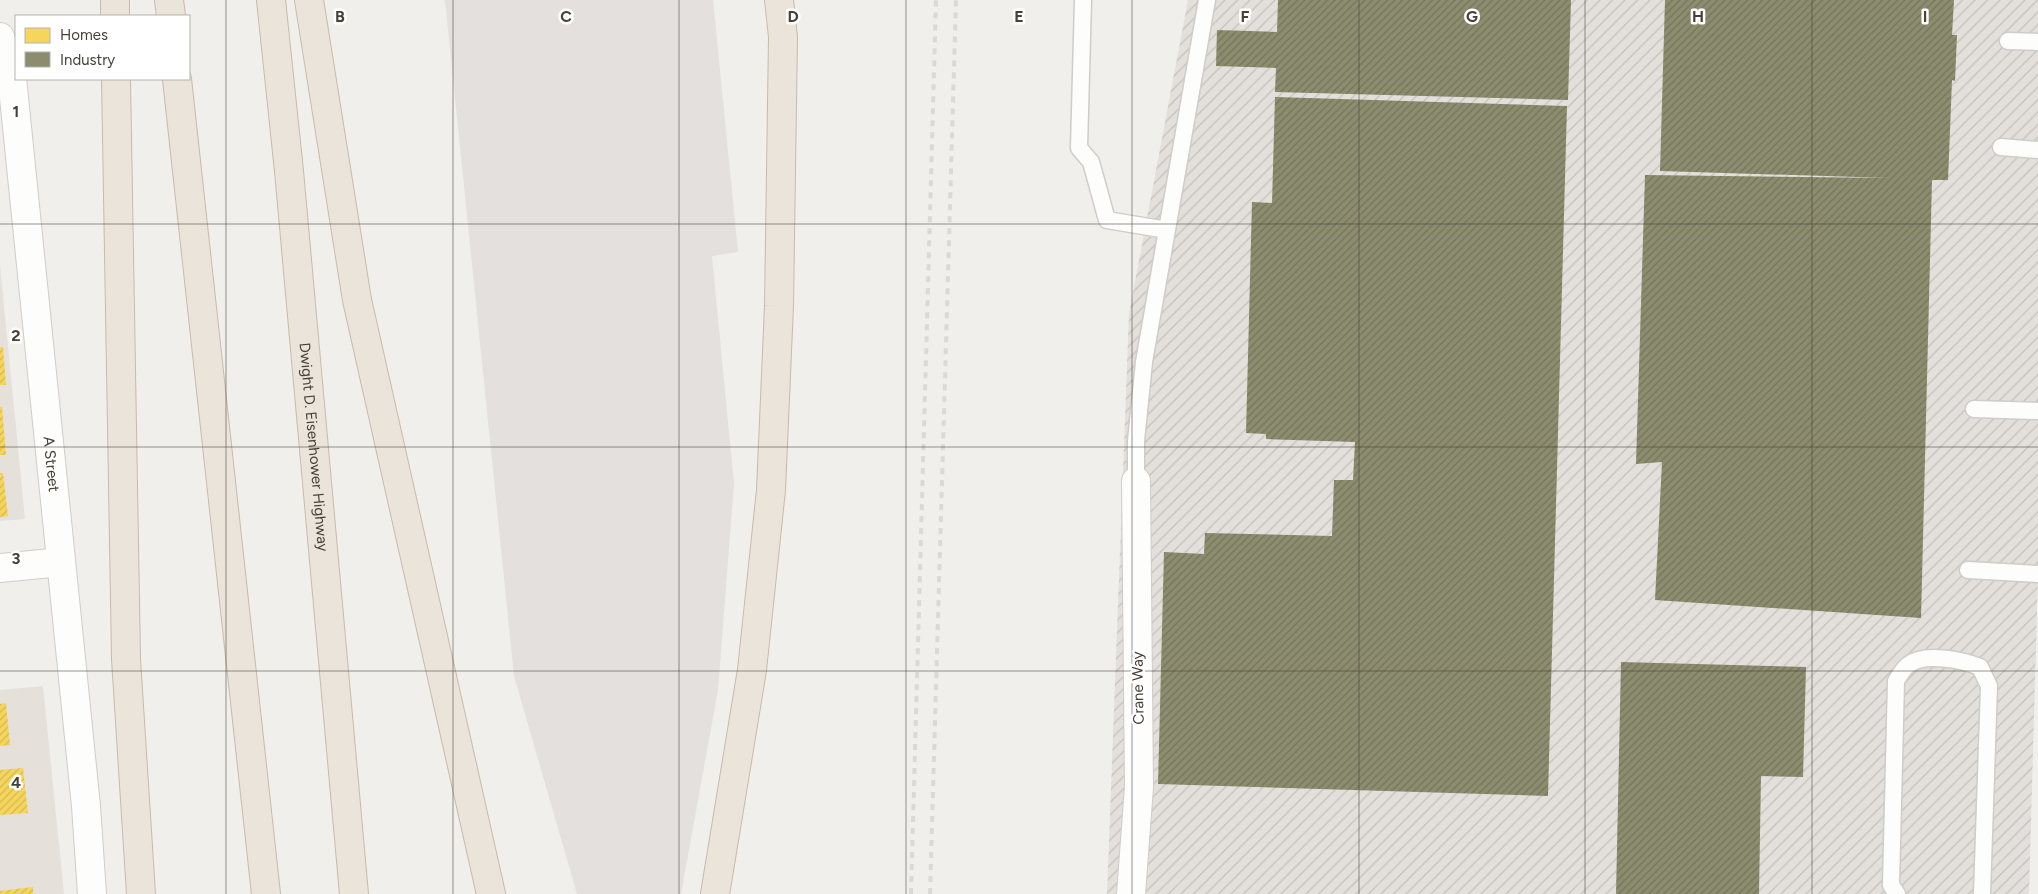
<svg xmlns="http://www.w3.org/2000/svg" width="2038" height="894" font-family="Figtree,sans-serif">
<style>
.residential{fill:#e5e0d9}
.industrial{fill:url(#industrial-furrows)}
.parking{fill:#e3e0dd}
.homes{fill:url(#homes-hatch)}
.industry{fill:url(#industry-hatch)}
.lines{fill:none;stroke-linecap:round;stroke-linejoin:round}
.service-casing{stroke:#cfccc9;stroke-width:19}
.minor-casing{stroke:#cfccc9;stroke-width:30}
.motorway-casing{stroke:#c8baa8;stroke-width:30}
.service{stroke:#fdfdfc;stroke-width:16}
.minor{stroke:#fdfdfc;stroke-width:28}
.motorway{stroke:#ebe4da;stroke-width:28}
.rail{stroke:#d9d9d8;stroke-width:4;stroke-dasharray:6 6;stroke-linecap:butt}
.grid{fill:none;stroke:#474037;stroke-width:1;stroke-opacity:0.55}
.labels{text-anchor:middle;stroke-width:5;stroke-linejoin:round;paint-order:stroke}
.street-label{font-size:15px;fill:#474037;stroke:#fff}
.grid-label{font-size:16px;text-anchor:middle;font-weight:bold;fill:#474037;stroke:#fff;stroke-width:5;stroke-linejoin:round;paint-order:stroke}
</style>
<defs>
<pattern id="industrial-furrows" width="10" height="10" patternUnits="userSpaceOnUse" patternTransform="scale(1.25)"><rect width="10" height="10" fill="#e3dfdb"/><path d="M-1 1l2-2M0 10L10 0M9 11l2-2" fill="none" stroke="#c4c0bd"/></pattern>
<pattern id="homes-hatch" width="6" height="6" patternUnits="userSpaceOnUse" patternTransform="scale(1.25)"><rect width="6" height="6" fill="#f6d55c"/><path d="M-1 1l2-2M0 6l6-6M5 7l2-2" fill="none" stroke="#d4b851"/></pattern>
<pattern id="industry-hatch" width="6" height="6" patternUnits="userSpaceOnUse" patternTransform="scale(1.25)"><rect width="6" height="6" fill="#8c8c6e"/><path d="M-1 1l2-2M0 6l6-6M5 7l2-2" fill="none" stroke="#74745b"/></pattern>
</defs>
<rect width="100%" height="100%" fill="#f1efec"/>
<path class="residential" d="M0,265L25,519L0,521Z
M43,686L64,894H0V690Z"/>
<path class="industrial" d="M1188,0H2038V574L2029,894H1107L1129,314Z"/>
<path class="parking" d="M445,0H713L738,252L712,256L734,484L718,690L681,894H577L514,676Z"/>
<path class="homes" d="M0,347H3L6,385H0Z
M0,407H2L6,455H0Z
M0,473H3L8,516L0,517Z
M6,703L10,745L0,746V704Z
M23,768L28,813L0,815V770Z
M33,887V894H0V891Z"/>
<path class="industry" d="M1278,0H1571L1568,100L1275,92L1276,68L1216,66L1217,30L1277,32Z
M1665,0H1954L1952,35H1957L1955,81L1952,80L1948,180H1932L1921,618L1655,600L1662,462L1636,464L1645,175L1890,178L1660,171Z
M1275,97L1567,106L1548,796L1158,784L1164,552L1204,554L1205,533L1332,536L1334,480H1353L1355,442L1266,439V434L1246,433L1252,202L1272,203Z
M1621,662L1806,667L1803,777L1761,776L1759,894H1616Z"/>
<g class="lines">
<g class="service-casing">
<path id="service" d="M1083,0L1079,148L1091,162L1107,220L1167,230
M2008,41L2038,42
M2001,147L2038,150
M1974,409L2038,411
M1136,481V441L1144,362L1207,0
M1968,570L2038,574
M1897,894L1891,885L1896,681C1899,676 1903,669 1908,665C1925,652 1962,660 1980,667L1989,686L1982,894"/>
</g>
<g class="minor-casing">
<g id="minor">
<path id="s1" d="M0,37L11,68L86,806L92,894"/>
<path d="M0,568L61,562"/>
<path d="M1131,894L1139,787L1136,481"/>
</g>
</g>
<g class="motorway-casing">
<g id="motorway">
<path d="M115,0V16"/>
<path d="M169,0L171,16"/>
<path id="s2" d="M271,0L289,171L354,894"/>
<path d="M309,0L357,300L491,894"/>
<path d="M116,79L126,659L141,894"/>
<path d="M177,79L266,894"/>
<path d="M715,894L752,670L771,490L779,306L783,37L779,0"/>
</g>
</g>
<use href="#service" class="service"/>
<use href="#minor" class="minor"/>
<use href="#motorway" class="motorway"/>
<path class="rail" d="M911,894L936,0
M930,894L956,0"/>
</g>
<path class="grid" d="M226,0V894M453,0V894M679,0V894M906,0V894M1132,0V894M1359,0V894M1585,0V894M1812,0V894M0,224H2038M0,447H2038M0,671H2038"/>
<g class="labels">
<g class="street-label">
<text dy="5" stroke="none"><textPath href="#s2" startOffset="449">Dwight D. Eisenhower Highway</textPath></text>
<text dy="5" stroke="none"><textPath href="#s1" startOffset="431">A Street</textPath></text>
<text transform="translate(1138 688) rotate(-91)" y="5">Crane Way</text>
</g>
</g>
<g class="grid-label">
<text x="340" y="22">B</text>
<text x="566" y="22">C</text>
<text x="793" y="22">D</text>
<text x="1019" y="22">E</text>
<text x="1245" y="22">F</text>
<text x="1472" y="22">G</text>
<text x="1698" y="22">H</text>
<text x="1925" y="22">I</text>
<text x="16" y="117">1</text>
<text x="16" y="341">2</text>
<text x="16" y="564">3</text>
<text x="16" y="788">4</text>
</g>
<rect x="15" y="15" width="175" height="65" fill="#ffffff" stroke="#b5b3af"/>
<rect x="25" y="28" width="25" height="15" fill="#f6d55c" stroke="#b5b3af"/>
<text x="60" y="40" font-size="15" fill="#474037">Homes</text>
<rect x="25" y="52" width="25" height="15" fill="#8c8c6e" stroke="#b5b3af"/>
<text x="60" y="65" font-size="15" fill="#474037">Industry</text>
</svg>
